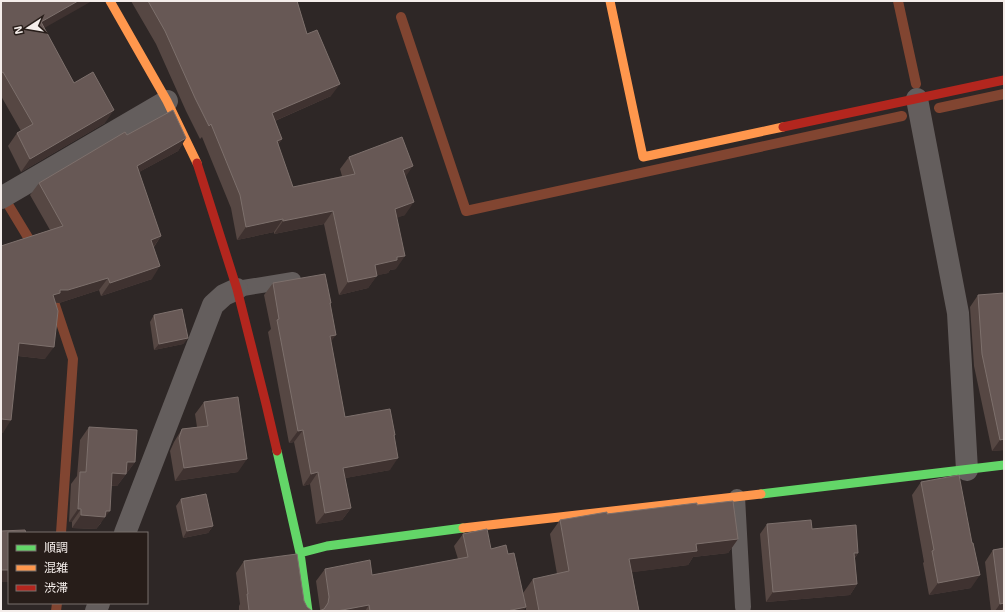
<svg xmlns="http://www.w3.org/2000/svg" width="1005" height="612" font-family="'Exo 2','Noto Sans JP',sans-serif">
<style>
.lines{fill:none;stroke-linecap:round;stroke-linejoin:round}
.stream{stroke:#814531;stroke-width:10}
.lane{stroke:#645e5d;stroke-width:16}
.street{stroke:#645e5d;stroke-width:22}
.fast{stroke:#63d668;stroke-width:9}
.slow{stroke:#ff974d;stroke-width:9}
.jam{stroke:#b3261e;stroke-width:9}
.wall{fill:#564743}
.shaded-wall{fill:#3f3230}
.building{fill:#675855;stroke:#7d706c}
</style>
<rect width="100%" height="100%" fill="#2e2726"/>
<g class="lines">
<path class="stream" d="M898,1L916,84
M401,17L466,211L902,116
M939,108L1004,94
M9,206L35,249
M54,302L73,359L61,533
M56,611L57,603"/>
<path class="lane" d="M237,289L293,280
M737,497L743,607"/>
<path class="street" d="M917,99L958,313L967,470
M1,198L167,101
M125,533L213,305L224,295L237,289
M96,611L99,603"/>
<path class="fast" d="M277,451L300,553L308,611
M761,494L1004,465
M300,553L327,546L463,528"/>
<path class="slow" d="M110,1L167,101L197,163
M610,1L643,157L783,127
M463,528L761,494"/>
<path class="jam" d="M783,127L1004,80
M197,163L237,289L266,404L277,451"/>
</g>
<path class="wall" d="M1,1L44,28L74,83L105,123L21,172L8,146L17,133L21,131L1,96Z
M131,1H297L307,34L331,96L275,121L282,139L278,145L293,187L342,176L340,169L349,157L405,178V215L397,217L396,269L390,270L388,273L377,275L368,288L339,295L324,224L274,234V232L237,240L231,208L202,137L200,139L186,111L156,44Z
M127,135L186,138L178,151L139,172L161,236L154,247L152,279L101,296L99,290L59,303H55L45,359L18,356L3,433L1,246L50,230L30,195L39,183Z
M273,283L331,303L330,305L331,342L345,417L395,435L394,436L390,470L345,478L351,508L342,520L316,524L310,484L303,486L294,442L289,443L268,332L271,329L264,295Z
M978,295L1004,450L992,451L974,366L970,307Z
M154,315L188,338L183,344L154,350L150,322Z
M204,402L238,472L175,481L170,451L174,442L182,429L197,427L195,414Z
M89,427L135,462L117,486H111L101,523L96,529L72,528V522H69L71,484L77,476L80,440Z
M921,482L971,588L929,595L923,563L924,562L912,495Z
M181,499L213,526L208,533L183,538L176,506Z
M697,505L738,539L728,553L693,557L688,565L632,572L639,611H526V607L523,611H319L320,610V609L316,581L325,569L372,575L458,559L454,546L463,534L491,549L508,554L526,606L523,593L533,579L557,574L550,534L560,520L607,514Z
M767,524L858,553L855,558L857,584L850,595L766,602L760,534Z
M1004,548V611H991L985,562L993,550Z
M244,561L304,601L307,607L312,611H313H239V606L240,604L236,573Z"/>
<path class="shaded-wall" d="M78,1H92L32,35L41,22Z
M340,84L331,96L263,126L272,113Z
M114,110L105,123L21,172L30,159Z
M186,138L178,151L128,178L137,166Z
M282,139L273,152L277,141Z
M413,166L404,179L403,170Z
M414,202L405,215L386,222L395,209Z
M333,211L324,224L274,234L283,221Z
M283,219L274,232L237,240L246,227Z
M161,236L152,249L151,240Z
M405,256L396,269L390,270L388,273L366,278L375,265L397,257Z
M160,266L152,279L101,296L110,283Z
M377,276L368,288L339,295L348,282Z
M108,278L99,290L59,303L53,302V295L60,290Z
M336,335L327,347L330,336Z
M188,338L183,344L154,350L159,344Z
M19,343L54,347L45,359L10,355Z
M1,419L11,420L3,433H1Z
M303,430L294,442L289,443L298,431Z
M1004,439V450L992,451L1000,440Z
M398,458L390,470L335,480L343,468Z
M247,459L238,472L175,481L184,468Z
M127,462H135L117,486L103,485L112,473Z
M318,472L310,484L303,486L311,474Z
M351,508L342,520L316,524L325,513Z
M78,509H81L72,522H69Z
M106,511H110L96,529L72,528L81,515Z
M213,526L208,533L183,538L187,531Z
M738,539L728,553L693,557L688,565L619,574L629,559L696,544Z
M854,553H858L851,563Z
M1,570H9V582H1Z
M980,575L971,588L929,595L938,583Z
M857,584L850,595L766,602L773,592Z
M1004,603V607L1001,611H995L1000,604Z
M369,605L365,611H337Z
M526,607L523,611H507Z"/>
<path class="building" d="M1,1H78L41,22L74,83L93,72L114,110L30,159L17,133L33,124L3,72L1,73Z
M148,1H297L307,34L317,30L340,84L272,113L282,139L277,141L293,187L355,174L349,157L402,137L413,166L403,170L414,202L395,209L405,256L397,257V260L375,265L377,276L348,282L333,211L283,221V219L246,227L240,195L211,124L209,126L195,98L165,31Z
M173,110L186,138L137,166L161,236L151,240L160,266L110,283L108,278L68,290H60V293L53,295L58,311L54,347L19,343L11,420L1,419V246L63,226L39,183L125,132L127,135Z
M325,274L331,303H330L336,335L330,336L345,417L390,409L395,435H394L398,458L343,468L351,508L325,513L318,472L311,474L303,430L298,431L277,320L279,319L273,283Z
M1004,293V439L1000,440L982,354L978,295Z
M182,309L188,338L159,344L154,315Z
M238,397L247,459L184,468L179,438L182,429L208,426L204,402Z
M89,427L137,430L135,462H127L126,474L112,473L110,511H106L105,517L81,515V509H78L80,472H86Z
M959,475L972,543H973L980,575L938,583L932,551L934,550L921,482Z
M206,494L213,526L187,531L181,499Z
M733,501L738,539L696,544L697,551L629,559L639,611H539L533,579L569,571L560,520L607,512V514L697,503V505Z
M811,520L812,529L856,525L858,553H854L857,584L773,592L767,524Z
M487,529L491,549L506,545L508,554L514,553L526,607L507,611H370L369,605L337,611H319L324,609L328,603L329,597L325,569L370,560L372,575L468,557L463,534Z
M25,530L26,533H9V570H1V531Z
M1004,548V603L1000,604L993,550Z
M297,554L304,601L307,607L312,611H313H249L247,594H248L244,561Z"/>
<rect width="1005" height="612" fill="none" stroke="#f4edea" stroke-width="4"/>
<rect x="8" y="532" width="140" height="72" fill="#271d19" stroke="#79706d"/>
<rect x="16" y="545" width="20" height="6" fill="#63d668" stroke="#79706d"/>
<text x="44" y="552" font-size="12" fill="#f4edea">順調</text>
<rect x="16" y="565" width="20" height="6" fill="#ff974d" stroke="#79706d"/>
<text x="44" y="572" font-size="12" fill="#f4edea">混雑</text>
<rect x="16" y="585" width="20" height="6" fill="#b3261e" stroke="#79706d"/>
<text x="44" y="592" font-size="12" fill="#f4edea">渋滞</text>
<g transform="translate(28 28) rotate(258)" stroke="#271d19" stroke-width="3" paint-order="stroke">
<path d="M0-3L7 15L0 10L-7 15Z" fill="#f4edea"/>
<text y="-6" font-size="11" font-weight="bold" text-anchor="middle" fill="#f4edea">N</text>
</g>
</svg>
